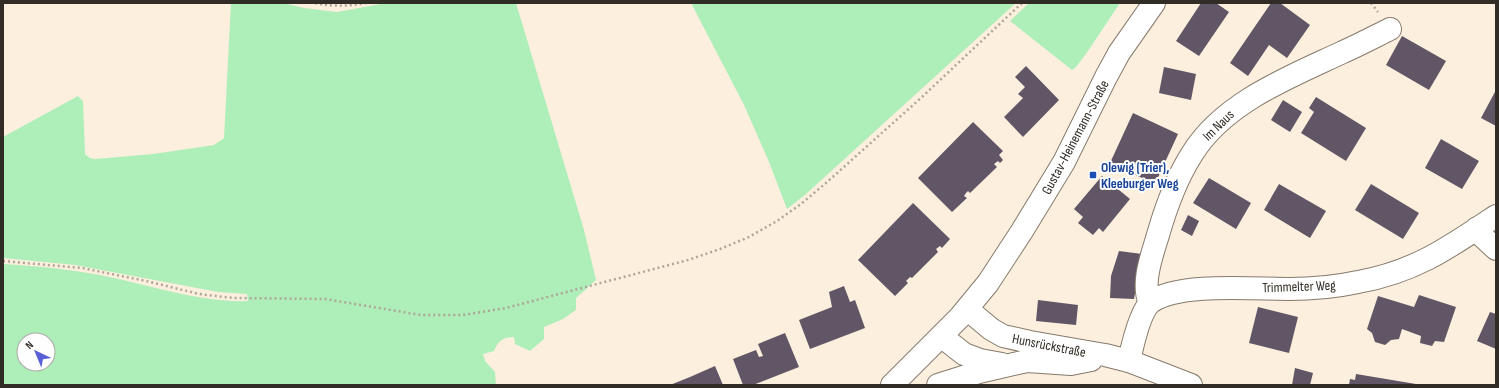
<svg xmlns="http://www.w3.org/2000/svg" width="1499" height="388" font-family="'Sofia Sans Condensed',sans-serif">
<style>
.green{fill:#aeeeb9;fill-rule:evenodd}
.building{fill:#605665}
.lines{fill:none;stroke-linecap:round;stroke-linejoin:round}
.minor-casing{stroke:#867a6c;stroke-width:24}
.major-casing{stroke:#867a6c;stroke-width:24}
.path{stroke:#afa598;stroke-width:2.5;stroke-dasharray:2 3;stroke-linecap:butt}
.minor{stroke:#fff;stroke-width:22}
.major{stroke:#fff;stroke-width:22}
.transit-dot{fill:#1a4fb4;stroke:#fefefe;stroke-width:1.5}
.labels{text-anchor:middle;stroke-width:4;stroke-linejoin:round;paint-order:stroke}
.street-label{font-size:14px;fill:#312c26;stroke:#fefefe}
.transit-label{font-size:14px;font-weight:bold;fill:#164399;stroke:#fefefe;text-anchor:start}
</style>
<rect width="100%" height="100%" fill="#fcefde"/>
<path class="green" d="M231,3H283L304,8L337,12L386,3H516L584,230L596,280L576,298V310L563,319L544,327V339L530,351L515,344L514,337C503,337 498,341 494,351L483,354L485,361L495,372L496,385H3V264C36,266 68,269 100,275C146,284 201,303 248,301L247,294L218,292L75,265L3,258V137L78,96L83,101L85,154L90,158L95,159L153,154L214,145L224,138ZM24,340H48V364H24Z
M691,3H1016L806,194L787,209L769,162L744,105Z
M1029,3H1120L1088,51L1076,67L1072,70L1010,21Z"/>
<path class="building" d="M1201,3H1216L1229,12L1199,56L1176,41Z
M1271,3H1280L1310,25L1287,58L1269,45L1248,76L1230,63Z
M1402,36L1446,61L1429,90L1386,65Z
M1026,66L1059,100L1023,137L1004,117L1023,98L1018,94L1025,87L1015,77Z
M1164,67L1196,74L1191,100L1159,93Z
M1496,90V126L1481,118Z
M1316,97L1366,128L1346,161L1301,133L1314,112L1309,108Z
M1283,100L1302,112L1290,132L1271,120Z
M1133,113L1178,134L1155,184L1110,163Z
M973,122L1003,151L999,155L1003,160L1000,163L998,161L994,164L997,167L970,193L968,191L966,193L964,196L967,198L952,212L918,178Z
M1441,139L1479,161L1462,189L1425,168Z
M1102,176L1130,199L1103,232L1099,228L1093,235L1078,223L1083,217L1074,209Z
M1209,178L1251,203L1236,229L1193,203Z
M1279,184L1326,211L1310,238L1264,210Z
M1371,184L1419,213L1403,239L1355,210Z
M913,203L950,239L942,248L940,246L936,249L938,252L912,278L910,277L906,281L908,283L895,296L858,260Z
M1188,215L1199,221L1192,236L1181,230Z
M1119,251L1142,254L1134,299L1110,298L1111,276Z
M844,286L850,302L855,300L865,328L810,349L799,320L832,307L829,292Z
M1419,295L1456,307L1444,342L1435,341L1432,346L1420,343L1421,336L1402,329L1399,339L1391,340L1385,345L1375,342L1372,333L1367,329L1378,296L1414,307Z
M1038,300L1078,305L1076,325L1036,321Z
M1258,307L1298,317L1289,353L1249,343Z
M1490,312L1496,314V349L1477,341Z
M785,333L799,367L753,385H743L733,359L756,350L759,357L763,356L758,344Z
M715,366L723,385H670L690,377Z
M1295,368L1313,373L1310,385H1292Z
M1356,374L1416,384V385H1349L1350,379L1355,380Z"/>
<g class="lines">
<g class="minor-casing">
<path id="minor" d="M1477,228L1483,237L1496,249
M1150,303C1141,284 1152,255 1158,235C1166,207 1176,179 1192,154C1224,102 1290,77 1343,52C1359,45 1374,37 1390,29
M1129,361C1132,347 1140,311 1151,302C1178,282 1255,289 1289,289C1312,289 1335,287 1358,282C1415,272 1450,247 1496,216"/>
</g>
<g class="major-casing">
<path id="major" d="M967,309L991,329L1003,336L1030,342L1105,355L1129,361L1191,385
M941,336L964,354L980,360L1002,364
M892,385L960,317L988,283L1022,231L1064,162L1106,77L1119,53L1154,3
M938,385L979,372L1027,361L1071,364L1091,360"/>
</g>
<path class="path" d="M315,3C334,7 349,6 367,3
M1371,3L1378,12
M3,261L82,268L146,281L199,294L216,296L234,298L325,299L421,315H463L506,308L688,260L720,249L749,237L777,221L801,204L826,183L922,97L1022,3"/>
<use href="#minor" class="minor"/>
<use href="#major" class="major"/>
</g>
<rect class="transit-dot" x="1089" y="171" width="8" height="8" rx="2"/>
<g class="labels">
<g class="street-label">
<text transform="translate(1218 125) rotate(-44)" y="5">Im Naus</text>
<text transform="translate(1075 137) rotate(-62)" y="5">Gustav-Heinemann-Straße</text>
<text transform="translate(1299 286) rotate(-2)" y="5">Trimmelter Weg</text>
<text transform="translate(1049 345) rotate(11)" y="5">Hunsrückstraße</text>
</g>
<g class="transit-label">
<text x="1101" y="172">Olewig (Trier),<tspan x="1101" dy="16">Kleeburger Weg</tspan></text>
</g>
</g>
<rect width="1499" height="388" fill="none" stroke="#312c26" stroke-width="8"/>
<g transform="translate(36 352) rotate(316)"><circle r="19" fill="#fefefe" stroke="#acaaa8"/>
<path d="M0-3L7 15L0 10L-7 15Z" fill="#5960d7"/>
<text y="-6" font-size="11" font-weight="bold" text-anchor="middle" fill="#312c26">N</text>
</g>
</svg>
